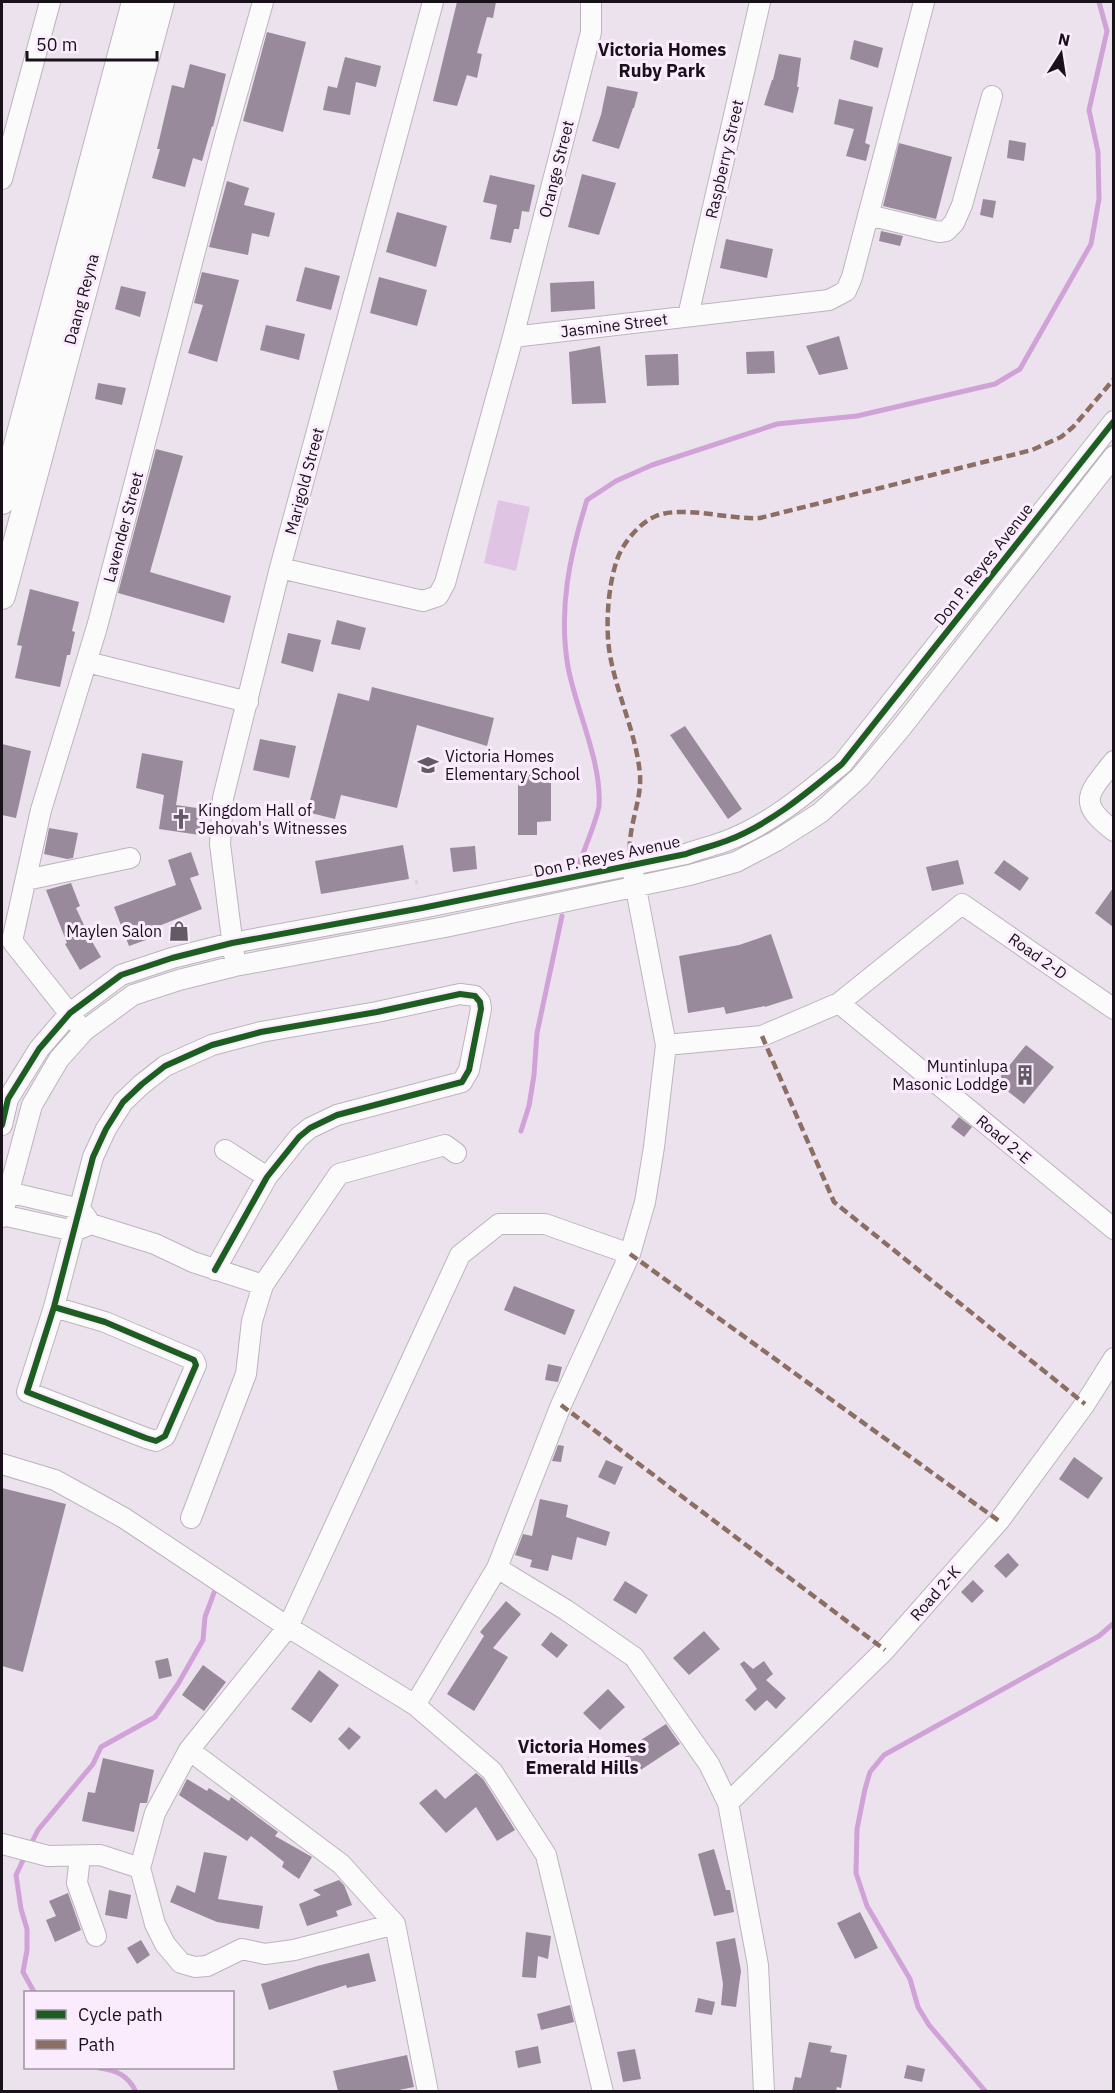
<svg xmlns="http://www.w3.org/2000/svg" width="1115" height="2093" font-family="'IBM Plex Sans',sans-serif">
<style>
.green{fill:#dfc5e3}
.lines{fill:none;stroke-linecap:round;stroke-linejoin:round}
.stream{stroke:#d1a2d8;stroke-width:5}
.building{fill:#98899b}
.minor-casing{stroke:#bcb4bd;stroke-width:22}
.major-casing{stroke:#bcb4bd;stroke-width:28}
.path{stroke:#dad7da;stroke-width:3;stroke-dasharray:4.5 4.5;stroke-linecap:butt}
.minor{stroke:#fcfbfc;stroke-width:20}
.major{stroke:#fcfbfc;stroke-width:26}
.quiet{stroke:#8d6e63;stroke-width:4.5;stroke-dasharray:9 4.5;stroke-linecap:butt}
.cycleway-casing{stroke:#fbecfd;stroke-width:10}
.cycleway{stroke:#1b5e20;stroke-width:6}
.labels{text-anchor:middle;stroke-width:6;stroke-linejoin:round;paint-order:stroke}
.street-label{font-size:16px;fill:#181119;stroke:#fbecfd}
.poi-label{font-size:16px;fill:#181119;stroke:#fbecfd;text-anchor:start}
.neighbourhood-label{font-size:18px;font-weight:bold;fill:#181119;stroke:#fbecfd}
</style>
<rect width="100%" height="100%" fill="#ece2ee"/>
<path class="green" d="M498,500L530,507L516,571L484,563Z"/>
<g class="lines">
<path class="stream" d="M578,867C583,852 597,820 599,806C602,762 576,710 568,667C558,609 570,554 587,500L616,481L652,465L777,424L857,416L995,384L1020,369L1091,244L1099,199L1098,152L1089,110L1107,31L1099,2
M521,1131L529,1106L534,1075L537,1033L562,916
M30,1846L38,1830L93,1764L101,1747L155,1717L178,1684L203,1640L205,1617L215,1590
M26,1854L16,1875L21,1909L27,1929V1950L23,1972L34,1992
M99,2068C116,2070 128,2075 136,2092
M986,2092L929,2025L918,2007L910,1979L867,1906L856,1873L857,1829L865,1789L870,1772L884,1755L1099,1636L1114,1623"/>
</g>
<path class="building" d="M457,2H496L493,18L487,17L477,53L482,54L477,78L467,75L457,106L433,101Z
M267,32L306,42L283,132L243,121Z
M854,40L883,48L878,68L850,59Z
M779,54L801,58L797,87H799L793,113L764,105L772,80H773Z
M345,57L381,66L376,87L356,82L350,115L323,110L328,86L337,88Z
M190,64L226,74L213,127L212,126L202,161L193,158L185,187L152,178L160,149H157L172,85L184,88Z
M607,86L638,92L634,108H633L619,149L592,141L601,115Z
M839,99L873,107L865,143L870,145L866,161L846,156L854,129L834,124Z
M1009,140L1026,143L1024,161L1007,158Z
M899,143L952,157L936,219L883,206Z
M582,174L616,183L599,235L568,227Z
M490,175L535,185L529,212L522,211L519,229H514L511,243L490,239L497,205L483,202Z
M227,181L249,188L244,205L275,213L269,237L252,233L248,255L209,247Z
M983,199L996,201L993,218L980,215Z
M397,212L447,226L436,267L386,252Z
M881,231L903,236L900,246L879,241Z
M726,239L773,249L767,278L720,268Z
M305,267L340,276L331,310L296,301Z
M202,272L239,280L217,362L188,353L203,305L194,303Z
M379,277L427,290L417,326L370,313Z
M594,281L595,309L551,312L550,283Z
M121,286L146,292L140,317L115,309Z
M266,325L305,334L299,360L260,350Z
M839,336L848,369L819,375L806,346Z
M600,346L606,403L572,404L569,352Z
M774,351L775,373L747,374L746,352Z
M678,354L679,385L647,386L645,355Z
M98,383L126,388L122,405L95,399Z
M156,449L183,456L150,572L231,596L224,623L118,593Z
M30,589L79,602L72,631L75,632L70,655H67L60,687L15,678L22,646L17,645Z
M337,620L366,628L360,650L331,644Z
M288,633L321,640L313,672L281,663Z
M372,687L494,718L487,746L417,725L397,808L341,795L335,819L307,812L338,693L369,701Z
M685,726L742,809L728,819L670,735Z
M260,739L296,746L289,778L253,770Z
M2,744L31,751L16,818L2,815Z
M142,753L183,761L176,805L204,809L200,835L159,829L164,795L136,788Z
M551,774V821L537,822V835H518V775Z
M49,828L78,833L73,858L67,859L44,854Z
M403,845L409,879L321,894L315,861Z
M475,846L477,869L453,872L450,848Z
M191,852L199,875L190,878L202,909L151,929L154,937L129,946L114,907L176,885L168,860Z
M958,860L964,884L932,891L926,867Z
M1004,860L1029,878L1020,891L994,873Z
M71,883L80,906L76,908L90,938L101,957L80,970L65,944L67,943L46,890Z
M1113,888V927L1095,913Z
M771,934L793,998L765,1007V1006L726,1014L724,1007L688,1013L679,956L739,945Z
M1026,1045L1054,1067L1024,1104L996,1082Z
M959,1117L972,1127L964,1137L951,1127Z
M514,1286L575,1310L565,1335L504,1310Z
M548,1364L562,1367L558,1382L545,1380Z
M558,1445L564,1446L561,1462L552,1461Z
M1074,1457L1103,1478L1088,1499L1059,1479Z
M606,1460L623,1467L615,1485L598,1477Z
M2,1488L66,1504L23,1672L2,1666Z
M540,1499L568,1505L566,1517L610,1532L606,1546L577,1537L572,1560L552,1555L548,1571L530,1567L532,1560L515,1555L523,1534L532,1536Z
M1008,1553L1019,1565L1006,1578L994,1566Z
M973,1580L984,1591L972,1603L961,1592Z
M625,1581L648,1595L636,1614L613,1600Z
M506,1601L521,1614L493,1648L508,1657L474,1711L447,1694L484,1636L480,1632Z
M704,1631L720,1649L689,1675L673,1658Z
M551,1632L568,1645L557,1658L541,1645Z
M168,1658L172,1676L159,1679L155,1661Z
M744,1661L753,1669L764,1661L773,1674L766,1680L786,1698L776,1709L767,1700L755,1711L745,1700L757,1689L740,1664Z
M203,1665L226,1682L204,1711L182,1695Z
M319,1670L339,1685L311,1723L291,1709Z
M608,1689L625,1707L600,1730L583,1713Z
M666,1724L680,1744L636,1773L622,1752Z
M349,1727L361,1737L349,1750L338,1739Z
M103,1758L154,1770L147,1803H140L134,1832L82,1821L88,1792L95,1793Z
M476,1773L483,1779L515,1830L497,1841L476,1807L446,1833L419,1803L436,1789L445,1799Z
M187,1779L207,1791L209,1788L229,1801L231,1797L278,1832L275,1836L312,1857L299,1879L282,1867L284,1862L251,1836L247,1841L179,1795Z
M714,1849L726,1890H730L734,1912L714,1916L698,1854Z
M204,1852L227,1856L218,1899L263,1906L259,1929L217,1922L170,1902L177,1885L195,1893Z
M339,1880L344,1885L352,1905L336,1911L338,1916L307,1926L299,1904L321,1895L313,1890Z
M109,1890L131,1895L127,1919L105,1915Z
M68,1893L81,1930L55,1942L46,1920L56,1916L49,1901Z
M860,1912L878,1948L855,1959L837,1923Z
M526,1932L551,1936L548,1959L538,1956L536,1978L522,1977Z
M735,1938L741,1971L736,2007L721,2005L723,1984L716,1942Z
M141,1940L150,1955L137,1964L127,1948Z
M369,1953L376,1981L347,1988L346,1985L269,2010L261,1984L317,1966Z
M698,1998L715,2002L712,2015L695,2012Z
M570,2005L574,2022L541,2030L537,2014Z
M809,2042L832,2046L830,2052L847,2055L841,2088L837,2087L836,2091H792L795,2077L801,2078Z
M538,2046L541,2063L518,2068L515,2051Z
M635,2049L641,2079L623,2082L617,2052Z
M407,2055L414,2087L394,2091H338L333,2071Z
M907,2065L925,2069L922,2082L904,2078Z"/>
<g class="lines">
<g class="minor-casing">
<path id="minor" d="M2,179L50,2
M868,215L939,232L946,231L954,223L962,205L992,96
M688,316L760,2
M513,337L829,300L846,291L852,277L924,2
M280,568L423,601L438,596L445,583L513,337L591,32V2
M87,662L248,702
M1114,761C1088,794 1076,802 1114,831
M26,880L130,858
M234,955L220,844L223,798L280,568L433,2
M839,1003L1114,1229
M77,1023L12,941L41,810L97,627L224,140L263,2
M666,1045L762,1036L839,1003L962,904L1114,1009
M2,1125L8,1099L39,1049L70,1013L121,975L172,958L232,943L422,908L686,854C699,849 713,846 726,841C769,825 807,793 842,764L1114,421
M225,1150L267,1177
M8,1192L80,1209L88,1220
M2,1215L74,1231L91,1224L155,1244L193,1262L263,1285
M2,1217L32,1105L59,1059L84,1031L133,995L179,980L235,966L445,927L690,875L736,862L776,841L820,813L860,777L901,728L1114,456
M54,1307L105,1322L194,1360L196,1365L165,1436L156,1441L146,1438L27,1392L54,1307L93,1157L106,1129L123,1102L142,1084L165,1066L212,1045L261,1032L377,1012L460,994L475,996L480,1002L481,1009L469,1070L462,1082L337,1115L310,1128L299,1137L267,1177L215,1270
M2,1464L55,1480L124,1518L288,1627L415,1705L492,1771L546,1855L603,2092
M191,1518L246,1374L252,1321L263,1285L339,1174L445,1145L456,1153
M497,1568L566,1610L634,1657L709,1764L728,1803L758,1965L764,2092
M415,1705L497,1568L561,1405L630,1254L645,1202L654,1147L666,1045L633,873
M189,1750L341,1864L395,1924L428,2092
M728,1803L885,1650L999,1521L1085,1404L1114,1358
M2,1844L48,1856L100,1855L140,1868
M80,1856L77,1883L96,1936
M395,1924L294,1950L265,1954L242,1949L207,1966L195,1967L181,1963L165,1944L155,1924L140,1868L155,1813L189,1750L288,1627L460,1255L499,1224H545L630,1254"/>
</g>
<g class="major-casing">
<path id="major" d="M2,501L135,2
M2,596L161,2"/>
</g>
<path class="path" d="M416,880L418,890"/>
<use href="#minor" class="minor"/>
<use href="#major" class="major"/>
<path class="quiet" d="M631,864C625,829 642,805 640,774C636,733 617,695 610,655C605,628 608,585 617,560C622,544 640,522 656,516C684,505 729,520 760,518L1032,450L1061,437L1073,427L1114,379
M762,1036L834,1202L1085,1404
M630,1254L999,1521
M561,1405L885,1650"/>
<g class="cycleway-casing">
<path id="cycleway" d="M2,1125L8,1099L39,1049L70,1013L121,975L172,958L232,943L422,908L686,854C699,849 713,846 726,841C769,825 807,793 842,764L1114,421
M54,1307L105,1322L194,1360L196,1365L165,1436L156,1441L146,1438L27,1392L54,1307L93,1157L106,1129L123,1102L142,1084L165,1066L212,1045L261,1032L377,1012L460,994L475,996L480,1002L481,1009L469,1070L462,1082L337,1115L310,1128L299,1137L267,1177L215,1270"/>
</g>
<use href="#cycleway" class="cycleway"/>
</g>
<defs>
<g id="school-bare" transform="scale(1.62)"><path d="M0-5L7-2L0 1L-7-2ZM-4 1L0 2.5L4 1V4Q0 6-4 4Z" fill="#625a64" stroke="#fbecfd" stroke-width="2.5" paint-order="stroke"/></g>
<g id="church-bare" transform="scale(1.62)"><path d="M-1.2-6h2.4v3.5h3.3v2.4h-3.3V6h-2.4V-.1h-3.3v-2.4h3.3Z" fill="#625a64" stroke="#fbecfd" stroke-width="2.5" paint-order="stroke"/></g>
<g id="shop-bare" transform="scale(1.62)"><path d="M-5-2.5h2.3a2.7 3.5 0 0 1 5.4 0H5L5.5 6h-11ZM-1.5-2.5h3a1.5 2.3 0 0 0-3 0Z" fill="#625a64" stroke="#fbecfd" stroke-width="2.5" paint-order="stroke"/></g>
<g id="building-bare" transform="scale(1.62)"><path d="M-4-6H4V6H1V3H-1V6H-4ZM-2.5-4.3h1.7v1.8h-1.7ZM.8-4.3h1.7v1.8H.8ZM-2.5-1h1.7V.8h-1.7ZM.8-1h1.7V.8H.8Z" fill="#625a64" stroke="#fbecfd" stroke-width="2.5" paint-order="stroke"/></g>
</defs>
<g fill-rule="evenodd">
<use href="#school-bare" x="428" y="765"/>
<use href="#church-bare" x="181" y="819"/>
<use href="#shop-bare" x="179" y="931"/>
<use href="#building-bare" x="1025" y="1075"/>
</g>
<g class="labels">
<g class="street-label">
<text transform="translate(724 159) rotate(-77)" y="6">Raspberry Street</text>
<text transform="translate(556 169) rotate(-76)" y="6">Orange Street</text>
<text transform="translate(81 299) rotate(-75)" y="6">Daang Reyna</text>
<text transform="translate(614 325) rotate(-7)" y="6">Jasmine Street</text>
<text transform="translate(304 481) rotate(-75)" y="6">Marigold Street</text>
<text transform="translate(123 527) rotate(-75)" y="6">Lavender Street</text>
<text transform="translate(983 564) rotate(-52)" y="6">Don P. Reyes Avenue</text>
<text transform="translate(607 856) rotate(-12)" y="6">Don P. Reyes Avenue</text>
<text transform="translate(1038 956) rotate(35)" y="6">Road 2-D</text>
<text transform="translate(1004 1139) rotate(40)" y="6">Road 2-E</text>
<text transform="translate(935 1593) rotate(-49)" y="6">Road 2-K</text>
</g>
<g class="poi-label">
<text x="445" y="762">Victoria Homes<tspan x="445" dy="18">Elementary School</tspan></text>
<text x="198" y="816">Kingdom Hall of<tspan x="198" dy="18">Jehovah's Witnesses</tspan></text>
<text x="162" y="937" text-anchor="end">Maylen Salon</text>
<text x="1008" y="1072" text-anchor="end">Muntinlupa<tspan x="1008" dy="18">Masonic Loddge</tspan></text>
</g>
<g class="neighbourhood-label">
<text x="662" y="56">Victoria Homes<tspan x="662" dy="21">Ruby Park</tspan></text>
<text x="582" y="1753">Victoria Homes<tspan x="582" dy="21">Emerald Hills</tspan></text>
</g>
</g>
<rect width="1115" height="2093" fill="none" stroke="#181119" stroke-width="6"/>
<rect x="24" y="1991" width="210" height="78" fill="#fbecfd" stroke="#a094a2" stroke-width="1.5"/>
<rect x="36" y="2010" width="30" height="9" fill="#1b5e20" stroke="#a094a2" stroke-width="1.5"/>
<text x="78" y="2021" font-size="18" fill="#181119">Cycle path</text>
<rect x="36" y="2040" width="30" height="9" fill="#8d6e63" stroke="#a094a2" stroke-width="1.5"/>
<text x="78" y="2051" font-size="18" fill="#181119">Path</text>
<g transform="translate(1061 54) rotate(12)" stroke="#fbecfd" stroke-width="4.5" paint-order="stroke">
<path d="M0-4.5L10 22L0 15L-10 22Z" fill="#181119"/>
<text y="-9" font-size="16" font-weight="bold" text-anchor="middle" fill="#181119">N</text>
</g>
<path d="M27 51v9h130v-9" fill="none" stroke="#181119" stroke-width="3"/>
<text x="36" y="51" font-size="18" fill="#181119" stroke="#fbecfd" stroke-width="4.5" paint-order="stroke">50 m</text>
</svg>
